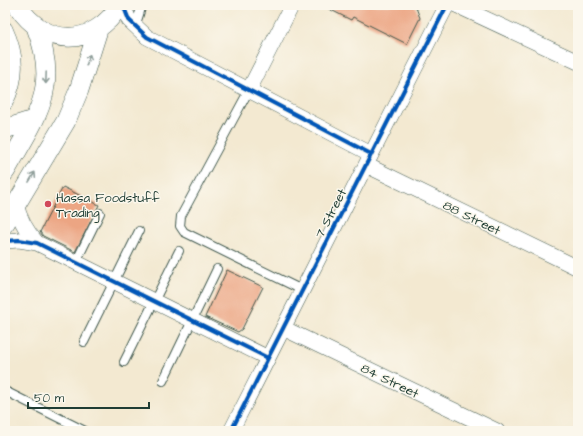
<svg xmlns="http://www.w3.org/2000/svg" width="583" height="436" font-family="'Architects Daughter',sans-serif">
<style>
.building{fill:#eca583}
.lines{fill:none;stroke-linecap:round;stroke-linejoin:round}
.service-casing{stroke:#3f574c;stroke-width:10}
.minor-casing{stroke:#3f574c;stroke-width:16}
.tertiary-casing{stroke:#3f574c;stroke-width:20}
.service{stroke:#fff;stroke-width:8}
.minor{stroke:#fff;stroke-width:15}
.tertiary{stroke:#fff;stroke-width:19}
.cycleway-casing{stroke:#fbf7ec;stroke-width:6}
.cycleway{stroke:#0057b8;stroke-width:4}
.oneway{stroke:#8f9e9a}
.poi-dot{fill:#d1495b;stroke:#fbf7ec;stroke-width:1.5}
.labels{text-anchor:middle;stroke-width:3;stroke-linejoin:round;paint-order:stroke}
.poi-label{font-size:13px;fill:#1f3d34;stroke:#fbf7ec;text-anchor:start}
.street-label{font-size:13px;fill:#1f3d34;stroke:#fbf7ec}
</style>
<rect width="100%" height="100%" fill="#fbf7ec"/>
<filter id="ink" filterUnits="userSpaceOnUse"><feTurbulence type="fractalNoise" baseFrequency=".025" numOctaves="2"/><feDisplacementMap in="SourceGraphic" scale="8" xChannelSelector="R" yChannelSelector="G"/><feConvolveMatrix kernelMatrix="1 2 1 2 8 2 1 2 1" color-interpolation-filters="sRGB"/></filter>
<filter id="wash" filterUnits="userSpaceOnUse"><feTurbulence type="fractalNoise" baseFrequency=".012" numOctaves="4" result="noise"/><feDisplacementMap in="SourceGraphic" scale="16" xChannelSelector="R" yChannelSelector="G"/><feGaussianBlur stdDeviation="0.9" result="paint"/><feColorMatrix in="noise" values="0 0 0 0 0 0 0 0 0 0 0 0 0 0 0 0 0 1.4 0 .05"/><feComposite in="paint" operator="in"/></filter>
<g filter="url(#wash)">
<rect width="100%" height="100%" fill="#f3e9d1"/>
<g id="blocks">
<path class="building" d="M321,5H415L420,18L407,44L353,17L351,20Z
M63,187L99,205L75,252L43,236L40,232Z
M227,270L263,287L242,329L238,332L205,317Z"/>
</g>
</g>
<g filter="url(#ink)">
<use href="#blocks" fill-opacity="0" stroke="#3f574c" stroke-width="1"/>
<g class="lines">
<g class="service-casing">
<path id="service" d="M135,27L142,5
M249,90L181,216L180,226L184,232L302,290
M76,262L100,213
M84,342L139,231
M124,362L179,251
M163,381L217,269
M5,391L85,431"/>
</g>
<g class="minor-casing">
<path id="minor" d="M123,5L129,20L147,37L371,154
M456,5L578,62
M5,29C17,55 18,78 5,103
M249,90L292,5
M366,165L578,268
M16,203C19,219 26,231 37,243
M5,241L19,240L37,243L268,358
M283,328L497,431
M231,431L447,5"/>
</g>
<g class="tertiary-casing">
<path id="tertiary" d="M17,5C45,48 93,48 120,5
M5,129L33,120
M5,172C35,118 61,90 36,27
M5,223L66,121L79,90L98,30"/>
</g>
<use href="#service" class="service"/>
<use href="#minor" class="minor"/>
<use href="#tertiary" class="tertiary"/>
<g class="cycleway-casing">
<path id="cycleway" d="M123,5L129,20L147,37L371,154
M5,241L19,240L37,243L268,358
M231,431L447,5"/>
</g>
<use href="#cycleway" class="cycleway"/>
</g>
<defs><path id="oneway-shaft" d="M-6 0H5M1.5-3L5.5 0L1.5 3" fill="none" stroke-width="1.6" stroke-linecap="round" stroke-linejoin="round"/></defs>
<g class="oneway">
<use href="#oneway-shaft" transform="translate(88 60) rotate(-72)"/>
<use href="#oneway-shaft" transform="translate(46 78) rotate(92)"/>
<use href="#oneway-shaft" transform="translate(32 177) rotate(-59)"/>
</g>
</g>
<circle class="poi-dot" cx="48" cy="204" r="4"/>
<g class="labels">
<g class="poi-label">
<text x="56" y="202">Hassa Foodstuff<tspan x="56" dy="15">Trading</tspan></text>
</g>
<g class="street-label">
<text transform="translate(330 213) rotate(-63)" y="5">7 Street</text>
<text transform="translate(472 217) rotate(26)" y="5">88 Street</text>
<text transform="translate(390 380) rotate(26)" y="5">84 Street</text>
</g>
</g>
<rect width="583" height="436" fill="none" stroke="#fbf7ec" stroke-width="20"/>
<path d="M28 402v6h121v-6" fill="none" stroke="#1f3d34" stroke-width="2"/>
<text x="34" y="402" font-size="12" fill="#1f3d34" stroke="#fbf7ec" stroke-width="3" paint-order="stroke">50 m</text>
</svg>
